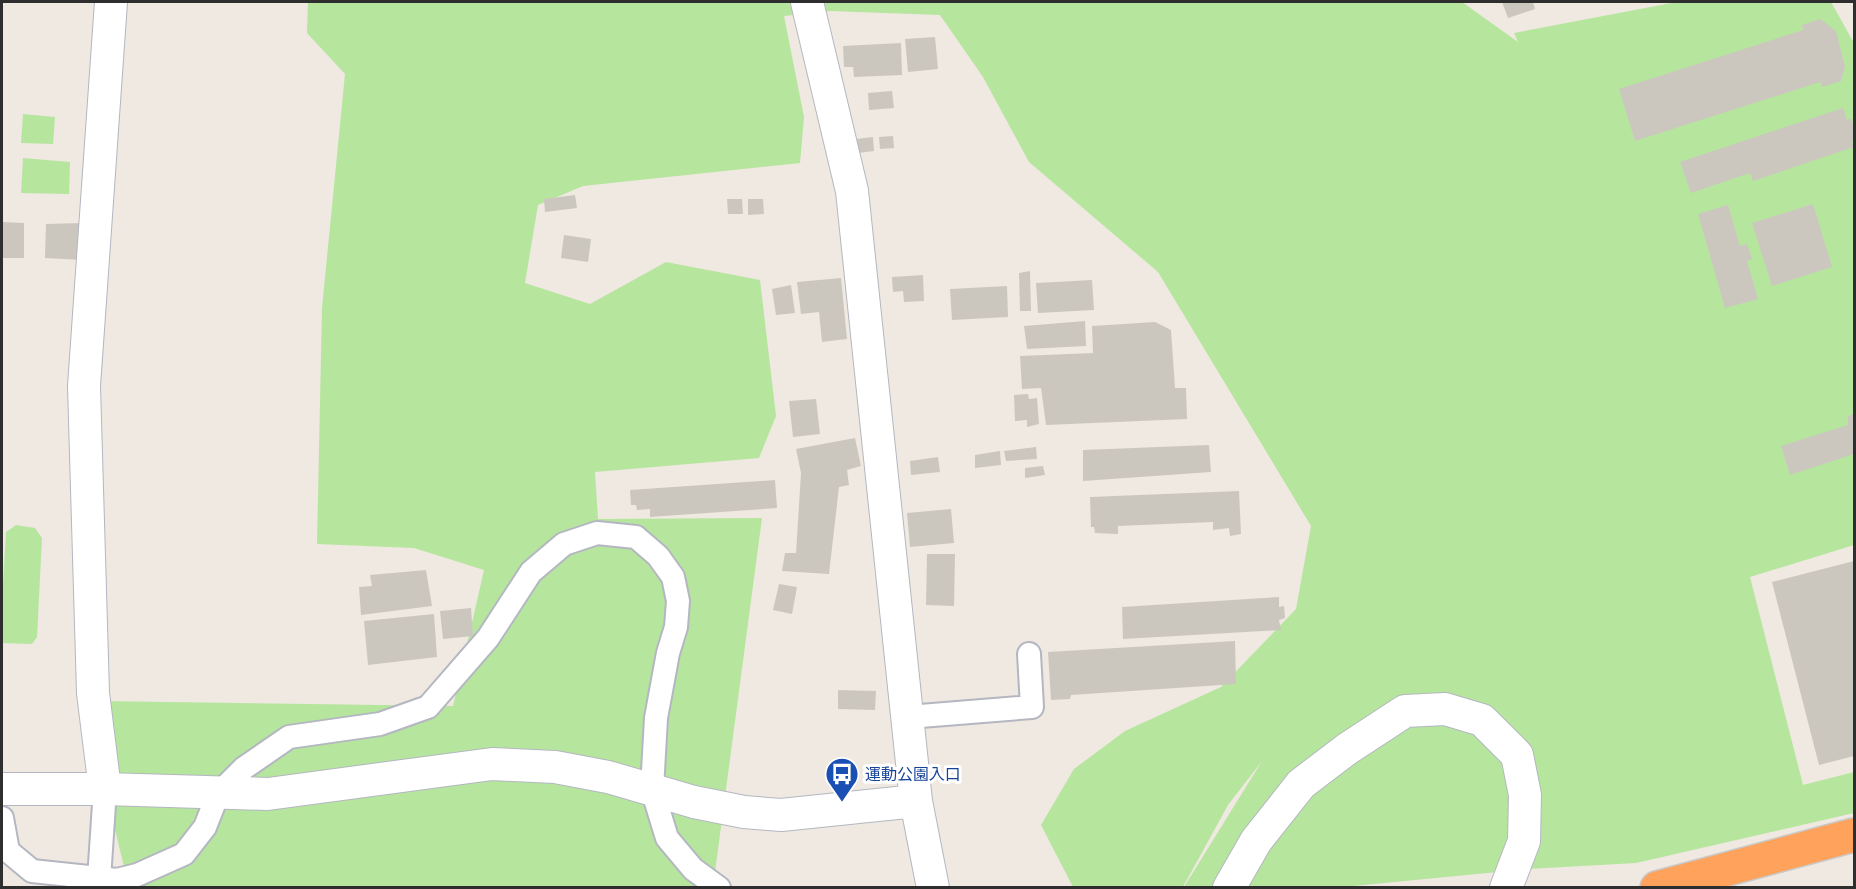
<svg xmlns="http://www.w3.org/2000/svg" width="1856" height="889" font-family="Roboto,'Noto Sans JP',sans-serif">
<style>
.green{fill:#b6e59e}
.building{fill:#cbc7bf}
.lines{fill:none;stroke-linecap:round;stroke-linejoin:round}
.street-casing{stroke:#b4b7c1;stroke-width:26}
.secondary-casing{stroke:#b4b7c1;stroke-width:34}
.highway-casing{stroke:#c9c9c9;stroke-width:36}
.street{stroke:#fff;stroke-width:22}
.secondary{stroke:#fff;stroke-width:32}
.highway{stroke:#ffa35c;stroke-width:33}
.labels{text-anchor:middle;stroke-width:6;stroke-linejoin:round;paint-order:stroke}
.transit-label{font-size:16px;fill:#164399;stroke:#fff;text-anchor:start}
</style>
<rect width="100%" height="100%" fill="#efe9e1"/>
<path class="green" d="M308,2H1462L1518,42L1514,33L1677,2H1831L1854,43V545L1750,577L1803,785L1854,772V813L1636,863L1528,869L1343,887H1184L1262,761L1228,805L1183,887H1073L1041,825L1074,769L1125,731L1221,687L1296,609L1311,526L1158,272L1029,162L983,77L940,15L830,11L784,16L804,117L800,163L583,186L538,205L525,283L590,304L666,262L760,280L776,416L759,458L595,472L598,519L762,518L713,887H129L105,789L98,701L453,706L484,570L414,548L317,544L322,308L345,74L307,33Z
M23,114L55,117L53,144L21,143Z
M23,158L70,162L69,194L21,193Z
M16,525L35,528L42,538L37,637L32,644L2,643V602L6,532Z"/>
<path class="building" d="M1502,2H1533L1535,9L1508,18Z
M1820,19L1836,31L1845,67L1841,81L1822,87L1820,82L1635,141L1619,89L1803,30L1802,25Z
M935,37L938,69L908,72L905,39Z
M901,43L902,75L854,77L853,67H844L843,46Z
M892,91L894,108L869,110L868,93Z
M1843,108L1847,120L1851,118L1854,128V140L1851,142L1854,147L1753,181L1750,173L1691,193L1680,162Z
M893,136L894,148L880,149L879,137Z
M873,137L874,151L858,153L856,139Z
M575,195L577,208L545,212L544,199Z
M727,199H742L743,214H728Z
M748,199H763L764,214L748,215Z
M1813,204L1832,267L1772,286L1752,223Z
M1728,205L1740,246L1747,244L1752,259L1747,261L1758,299L1725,308L1698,214Z
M2,222L24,223V258H2Z
M82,223V260L45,258L46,224Z
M564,235L591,239L588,262L561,258Z
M1030,271L1031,311H1020L1019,273Z
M923,275L924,301L904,302L903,291L893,292L892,277Z
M841,278L847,339L822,342L819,312L801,314L797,282Z
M1092,280L1094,310L1038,313L1036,283Z
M791,285L795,313L776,315L772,289Z
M1007,286L1008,317L952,320L950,289Z
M1085,321L1086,346L1027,349L1024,326Z
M1155,322L1171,330L1175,388H1186L1187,419L1046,425L1041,388L1022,389L1020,356L1093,353L1092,326Z
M1028,394L1029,399L1037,398L1039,424L1027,427V420L1015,421L1014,395Z
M816,399L820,434L793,437L789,401Z
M1854,414V454L1790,475L1781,446L1848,425V416Z
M855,438L861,466L847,470L849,485L839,487L829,574L782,571L785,553H796L801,473L796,449Z
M1209,445L1211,472L1083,481V450Z
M1036,447L1037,459L1006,461L1004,451Z
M1000,451L1001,465L975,468V455Z
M938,457L940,472L911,475L910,461Z
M1043,466L1045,475L1025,478V468Z
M775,480L777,508L650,517V509L637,510L636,505H631L630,490Z
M1239,491L1241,534L1230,536L1229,528L1213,530V522L1118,526V534L1095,533L1094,527H1091L1090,497Z
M951,509L954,543L910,547L907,513Z
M927,554H955L954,606L926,605Z
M1854,561V756L1819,765L1772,582Z
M426,570L432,606L361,615L359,587L372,586L370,575Z
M779,584L797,587L792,614L773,610Z
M1279,597V607L1284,606L1285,618L1279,620L1281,630L1123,639L1122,607Z
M471,608L473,636L443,639L440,611Z
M434,614L437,657L368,665L364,621Z
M1235,641L1236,684L1071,695L1070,699L1051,700L1048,652Z
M838,690L876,691L875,710L838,709Z"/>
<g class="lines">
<g class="street-casing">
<path id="street" d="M908,717L1032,707L1029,654
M2,818L8,851L32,871L117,880L137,875L184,854L205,827L218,794L244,768L289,737L380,724L428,707L488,638L531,572L564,544L597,533L636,537L658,556L673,577L678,601L676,627L668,653L656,718L652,789L667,838L693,869L719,888
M99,879L105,789"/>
</g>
<g class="secondary-casing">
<path id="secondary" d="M807,2L852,191L916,801L933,888
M2,789H105L268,794L492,764L555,767L608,777L694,802L744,812L781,815L916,801
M105,789L93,693L84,386L111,2
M1229,888L1256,841L1301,784L1347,749L1405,711L1445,709L1482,720L1517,755L1525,795L1524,841L1506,888"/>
</g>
<g class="highway-casing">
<path id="highway" d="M1657,888L1854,835"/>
</g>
<use href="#street" class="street"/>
<use href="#secondary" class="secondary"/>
<use href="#highway" class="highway"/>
</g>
<defs>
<g id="bus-pin" transform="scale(1.725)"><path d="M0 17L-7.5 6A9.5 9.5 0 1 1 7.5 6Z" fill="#1a4fb4" stroke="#fff"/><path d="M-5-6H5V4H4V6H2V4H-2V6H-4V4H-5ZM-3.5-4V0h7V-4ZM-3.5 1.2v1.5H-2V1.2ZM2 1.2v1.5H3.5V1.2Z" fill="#fff"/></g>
</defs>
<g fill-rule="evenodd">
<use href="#bus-pin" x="842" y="774"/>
</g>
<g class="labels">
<g class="transit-label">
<text x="865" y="780">運動公園入口</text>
</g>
</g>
<rect width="1856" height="889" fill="none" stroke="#2e2e2e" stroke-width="6"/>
</svg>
